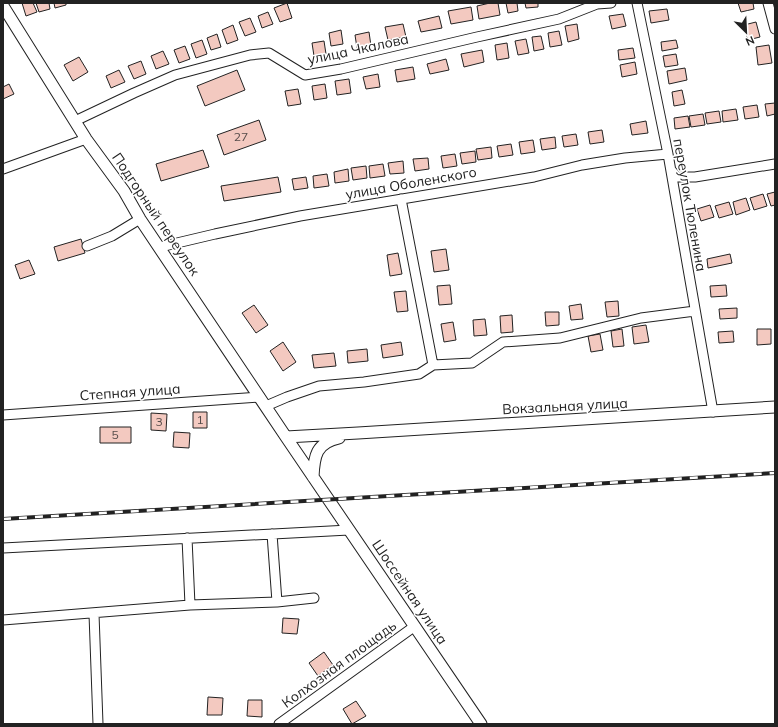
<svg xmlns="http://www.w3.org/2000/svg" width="778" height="727" font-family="Mulish,sans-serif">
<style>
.building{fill:#f3c9c0;stroke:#222}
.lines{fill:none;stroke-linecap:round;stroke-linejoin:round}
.minor-casing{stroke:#222;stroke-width:11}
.major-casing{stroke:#222;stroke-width:13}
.minor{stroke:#fff;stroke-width:9}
.major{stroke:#fff;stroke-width:11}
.rail-casing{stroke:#222;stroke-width:4}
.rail{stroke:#fff;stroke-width:2.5;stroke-dasharray:8;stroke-linecap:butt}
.labels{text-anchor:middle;stroke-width:3;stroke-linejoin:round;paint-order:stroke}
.number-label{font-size:12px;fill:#564c4a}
.street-label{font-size:14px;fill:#222;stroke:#fff}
</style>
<rect width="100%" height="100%" fill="#fff"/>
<path class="building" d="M22,3H33L37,12L26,16Z
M36,3H49L50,9L39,12Z
M54,3H66V5L55,8Z
M287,3L292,18L280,22L274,8Z
M490,3H498L500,15L479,19L477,6Z
M506,3H517L518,11L508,13Z
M525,3H538V7L526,8Z
M738,3H753L754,9L741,12Z
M471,7L473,20L451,24L448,11Z
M667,9L669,20L651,23L649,11Z
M268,12L273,24L262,28L258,16Z
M623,14L626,26L612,29L609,16Z
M439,16L442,28L421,32L418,21Z
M250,18L256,32L245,36L239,22Z
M756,22L760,37L748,40L744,25Z
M403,24L406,37L388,40L385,27Z
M577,24L579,39L568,42L565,26Z
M233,25L238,40L227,44L222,30Z
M341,30L343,44L331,46L329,33Z
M559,31L562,45L550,47L548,33Z
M369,32L371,46L357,48L355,35Z
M217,34L221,47L211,50L207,38Z
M541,36L544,49L534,51L532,37Z
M526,39L529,53L518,55L515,41Z
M202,40L207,54L196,58L191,44Z
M676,40L678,48L662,51L661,42Z
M324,41L326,54L314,56L312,43Z
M507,43L509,58L497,60L495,45Z
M769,45L772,63L758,65L756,47Z
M185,46L190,59L179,63L174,50Z
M633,48L635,58L619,60L618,50Z
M482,50L484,62L464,67L461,54Z
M163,51L169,64L156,69L151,56Z
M676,54L678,65L665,67L663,56Z
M79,57L88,72L73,81L64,65Z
M446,59L449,70L430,74L427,64Z
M141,61L146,74L134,79L128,66Z
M635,62L637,74L622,77L620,65Z
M413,67L415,79L397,82L395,70Z
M685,68L687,80L669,84L667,71Z
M119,70L125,82L111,88L106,76Z
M237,70L245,90L205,106L197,86Z
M378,74L380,87L366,89L363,77Z
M349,79L351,93L337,95L335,81Z
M9,84L14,94L3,99V87Z
M325,84L327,98L314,100L312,86Z
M298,89L301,104L288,106L285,91Z
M682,90L685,104L674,106L672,92Z
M775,103V114L767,116L765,104Z
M757,105L759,117L745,119L743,107Z
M736,109L738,120L723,122L722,111Z
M719,111L721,122L707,124L705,113Z
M703,114L705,125L691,127L689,116Z
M688,116L690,127L675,129L674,118Z
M259,120L266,140L224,155L217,135Z
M646,121L648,133L632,135L630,124Z
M602,130L604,142L590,144L588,132Z
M576,134L578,145L564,147L562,136Z
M555,137L556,148L542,150L540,139Z
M533,140L535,152L521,154L519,142Z
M511,144L513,155L499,157L497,146Z
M491,147L492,158L478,160L476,149Z
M203,150L209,167L161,181L156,164Z
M475,151L476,162L462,164L460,153Z
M455,154L457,166L443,168L441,156Z
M428,158L429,169L415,171L413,159Z
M403,161L404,173L390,174L388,163Z
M383,164L385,176L370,178L369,166Z
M366,166L367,178L353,180L351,168Z
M348,169L349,181L335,183L334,172Z
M327,174L329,186L314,188L313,176Z
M278,177L281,192L224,201L221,186Z
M306,177L308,188L294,190L292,179Z
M775,192V205L771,206L767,194Z
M763,194L767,206L754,210L750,198Z
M746,198L750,210L736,215L733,202Z
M729,202L733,214L719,218L715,206Z
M710,205L714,217L701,221L697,209Z
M81,239L85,253L58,261L54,247Z
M446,249L449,270L434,272L431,251Z
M398,253L402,274L390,276L387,255Z
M730,254L732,263L708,268L707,259Z
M29,260L35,274L20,279L15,265Z
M450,285L452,304L439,305L437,286Z
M726,285L727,296L711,297L710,286Z
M406,291L408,311L397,312L394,292Z
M618,301L619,316L607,317L605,302Z
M581,304L583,319L571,320L569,306Z
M254,305L268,325L256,333L242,313Z
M737,308V318L720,319L719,309Z
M545,312H559V325L546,326Z
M512,315L513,332L501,333L500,316Z
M485,319L487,335L474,336L473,320Z
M453,322L456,340L444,342L441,324Z
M646,325L649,342L634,344L632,327Z
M622,329L624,346L613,347L611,331Z
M757,329H771V344L757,345Z
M733,331L734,342L719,343L718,332Z
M600,334L603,350L591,352L588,336Z
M283,342L296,362L283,371L270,351Z
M401,342L403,355L383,358L381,345Z
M367,349L368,361L348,363L347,351Z
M334,353L336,366L314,368L312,355Z
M193,412H207V428H193Z
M151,413L167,414L166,431L151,430Z
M100,427H131V443H100Z
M174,432L190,433L189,448L173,447Z
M283,618L299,619L297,634L282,633Z
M324,652L333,665L318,676L309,663Z
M208,697L223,698L222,715H207Z
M248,700H262V717L247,716Z
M356,701L366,716L352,724L343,709Z"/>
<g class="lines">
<g class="minor-casing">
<path id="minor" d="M637,3L668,154L713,412
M768,3L775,29
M75,121L134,93L175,75L250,55L269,53L305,75L341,69L477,37L559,19L597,4L611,3
M3,169L86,139
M671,170L677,177H695L775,164
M401,199L433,365
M87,246L112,236L140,219
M160,247L215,234L300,216L534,177L582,165L625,158L668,154
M266,406L287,397L319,386L364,382L419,374L433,365L472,363L503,342L560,338L641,318L695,311
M3,415L260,397
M272,534L277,602
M187,538L190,605
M3,548L349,530
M94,614L98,724
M3,620L190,605L277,602L314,598
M279,724L415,626"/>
</g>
<g class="major-casing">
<path id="major" d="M3,6L86,139L124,191L140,219L286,437L481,724
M286,437L358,433L775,407
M313,477C314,456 316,443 339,438"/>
</g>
<use href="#minor" class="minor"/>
<use href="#major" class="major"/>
<g class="rail-casing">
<path id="rail" d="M3,519L775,473"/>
</g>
<use href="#rail" class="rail"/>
</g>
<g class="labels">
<g class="number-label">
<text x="241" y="141">27</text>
<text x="200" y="424">1</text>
<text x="159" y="426">3</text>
<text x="115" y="439">5</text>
</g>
<g class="street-label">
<text transform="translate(358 49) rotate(-12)" y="5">улица Чкалова</text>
<text transform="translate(411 183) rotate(-10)" y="5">улица Оболенского</text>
<text transform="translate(690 205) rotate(80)" y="5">переулок Тюленина</text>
<text transform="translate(156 214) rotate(56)" y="5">Подгорный переулок</text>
<text transform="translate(130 392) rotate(-4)" y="5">Степная улица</text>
<text transform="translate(565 406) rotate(-3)" y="5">Вокзальная улица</text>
<text transform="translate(410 592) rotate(56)" y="5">Шоссейная улица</text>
<text transform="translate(339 664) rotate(-36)" y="5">Колхозная площадь</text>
</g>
</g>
<rect width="778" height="727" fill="none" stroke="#222222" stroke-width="8"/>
<g transform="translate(746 32) rotate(156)" stroke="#ffffff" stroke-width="3" paint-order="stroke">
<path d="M0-3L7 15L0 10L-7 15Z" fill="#222222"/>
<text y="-6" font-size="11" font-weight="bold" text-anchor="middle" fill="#222222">N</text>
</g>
</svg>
